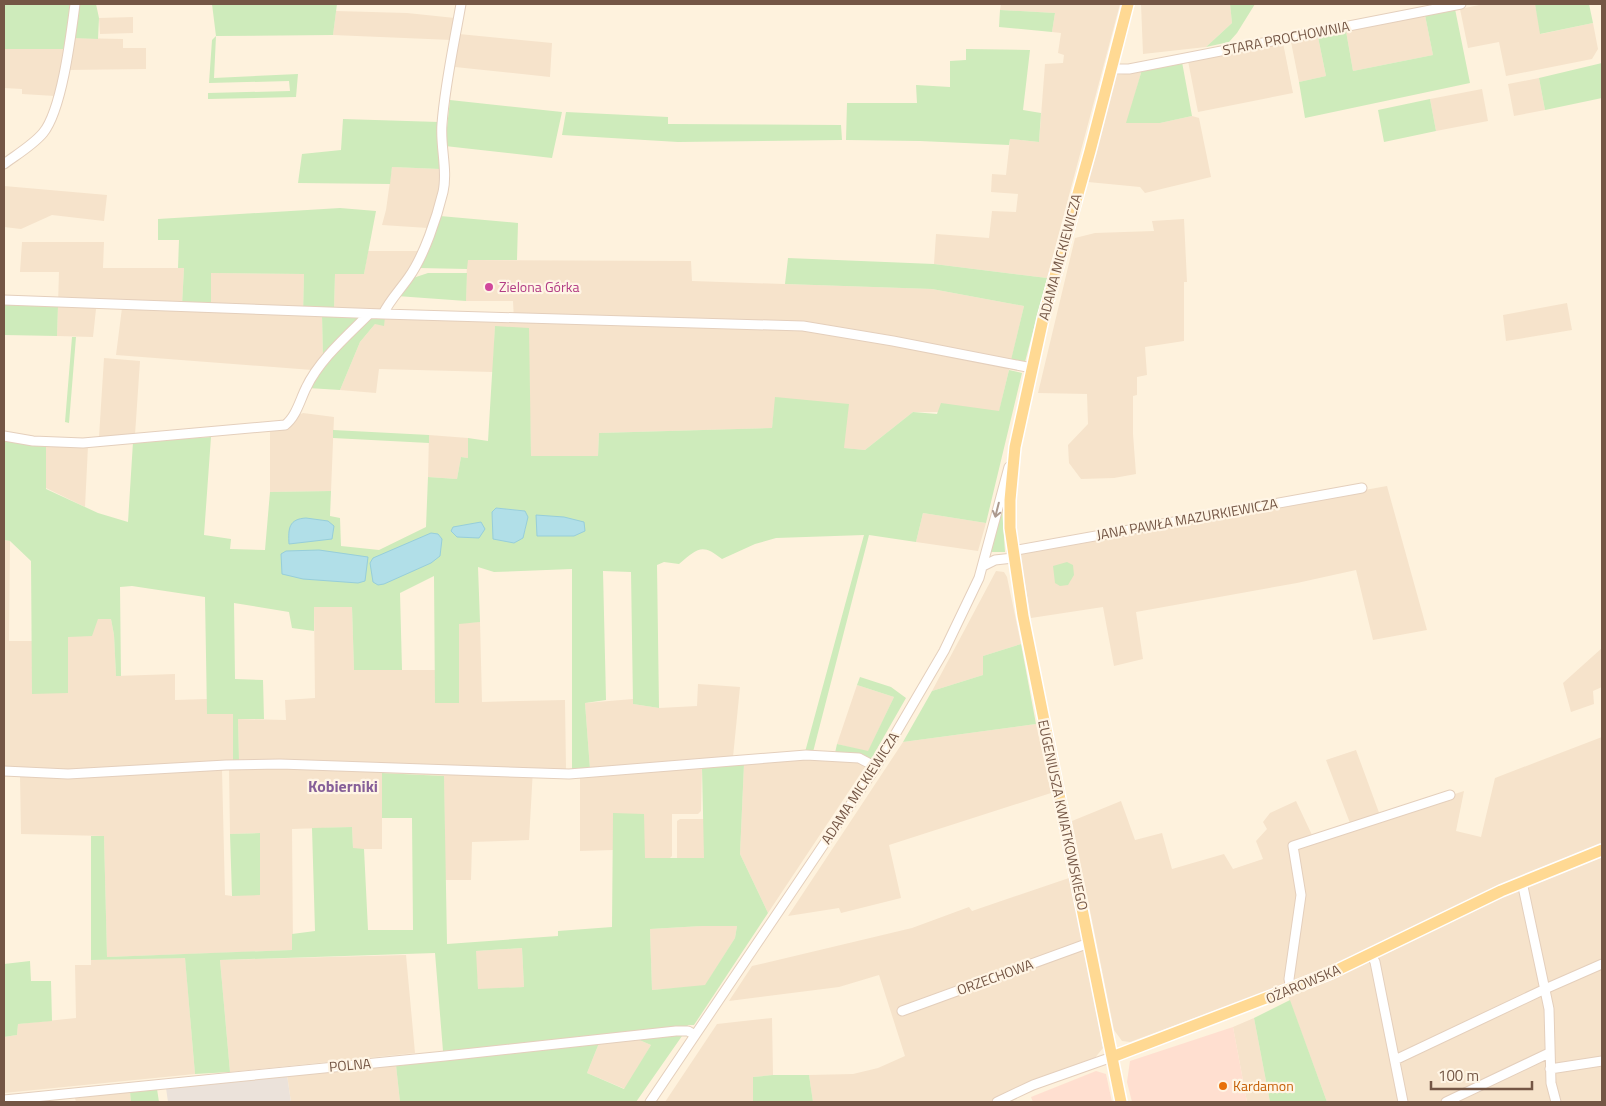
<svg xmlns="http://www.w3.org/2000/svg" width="1606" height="1106" font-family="'Titillium Web',sans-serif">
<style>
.residential{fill:#f6e3cb}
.commercial{fill:#ffdfd0}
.industrial{fill:#ebe2da}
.green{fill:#ceebbb;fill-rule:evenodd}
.water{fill:#b1dfe8;stroke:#97ceda}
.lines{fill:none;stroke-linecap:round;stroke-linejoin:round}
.minor-casing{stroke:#e4cfbc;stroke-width:11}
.major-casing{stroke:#fff;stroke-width:14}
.minor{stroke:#fff;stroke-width:9}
.major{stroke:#ffd993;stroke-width:11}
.oneway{stroke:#ac9a8f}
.hotel-dot{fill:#d1479c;stroke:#fff5e5;stroke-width:2}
.food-dot{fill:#e8710a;stroke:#fff5e5;stroke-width:2}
.labels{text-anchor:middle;stroke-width:4.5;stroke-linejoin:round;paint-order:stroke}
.street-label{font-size:14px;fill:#745645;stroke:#fff5e5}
.hotel-label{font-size:14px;fill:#b23c85;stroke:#fff5e5;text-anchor:start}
.food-label{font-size:14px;fill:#c56008;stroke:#fff5e5;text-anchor:start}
.quarter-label{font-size:16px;font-weight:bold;fill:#865f98;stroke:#fff5e5}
</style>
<rect width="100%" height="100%" fill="#fef2dd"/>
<path class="residential" d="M1001,4H1120L1047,278L934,264L936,234L989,238L992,211L1016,212L1018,194L991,192L992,174L1006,175L1010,139L1039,142L1045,64L1063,63L1064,55L1058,53L1061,33L1052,32L1055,13L1000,10Z
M1141,4H1230L1232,23L1206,47L1143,54Z
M1484,4H1535L1541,34L1593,23L1598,49L1592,59L1506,76L1499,42L1468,48L1460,9Z
M336,11L407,13L455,18L452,40L333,35Z
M1425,15L1433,55L1353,71L1346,31Z
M133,17V33L100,34L99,18Z
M459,34L552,43L550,77L455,67Z
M1318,37L1326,76L1299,82L1291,42Z
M73,38L123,39V48H146V69L66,70Z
M1283,43L1293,93L1198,112L1188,61Z
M4,49H66L55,96L22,94V89L4,88Z
M1140,72L1141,73L1127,123H1160L1192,116L1199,118L1211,177L1145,193L1140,187L1088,182L1116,75Z
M1539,78L1545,110L1514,116L1508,84Z
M1482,89L1488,121L1436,131L1430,99Z
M392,167L440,169V192L428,228L382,225L386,210Z
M4,186L107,195L104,221L52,215L21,229L4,227Z
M1184,219L1187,282H1184V341L1145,347L1147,375L1137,377V395L1133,396V434L1136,474L1114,478L1081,479L1069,463L1068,445L1088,424L1087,394L1038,393L1075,238L1095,233L1154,231L1152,221Z
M22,242H104L103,268H184L182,305L211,311V273L304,274L303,314L322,315L323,359L312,370L116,355L122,308L96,309L93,337L57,336L59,272H20Z
M368,251H418L409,269L379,312L334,310L335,274H364Z
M467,260L691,261L692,281L932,289L1024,306L999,412H913L865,450L844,448L776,397L772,428L599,433L598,456H531L529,373L495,326L493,372L379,369L376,393L340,390L360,342L375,324L385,317L514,321L513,301H466Z
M1567,303L1572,330L1506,341L1503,315Z
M104,358L140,361L135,435L99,437Z
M303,413L334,417L331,491L270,492V427Z
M429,435L468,438V458L461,457L457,479L428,477Z
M46,446H88L85,507L46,488Z
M1387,486L1427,630L1373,640L1356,570L1297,583L1136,612L1143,659L1114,666L1103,607L1031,618L1020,556L1025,551Z
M923,513L986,523L978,551L916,542Z
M4,540L10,541L9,641H32L33,694L68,636L98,619H111L114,635L116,676L175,674V700L207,699V714L233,713V761L70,770L4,768Z
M996,571L1004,572L1007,577L1021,644L983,656V675L932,691Z
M314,607H352L354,670H435V703H459V623L480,622L482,702L565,700L566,770L533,769L529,840L472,842L471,880H445L444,776L382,773V849H353L352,827L292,829L293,950L107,957L104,836L21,834L20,776L88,777L222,769L225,895L232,896L260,833L230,834L229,768H239L238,719L286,720L285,700L315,698Z
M1602,648V687L1593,691L1594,704L1571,712L1563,683Z
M698,684L740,687L733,757L590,769L585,703L633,699V704L659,708L697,706Z
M857,685L894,697L868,752L837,744Z
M1036,724L1051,793L889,845L901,898L841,913L839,908L788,916L903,742Z
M1602,737V1102H1327L1284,985L1130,1042L1122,1041L1114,1030L1072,821L1121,801L1135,840L1162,833L1172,869L1224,854L1233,869L1263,859L1256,841L1267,829L1263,822L1270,813L1296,801L1312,835L1350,823L1326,760L1356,750L1381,818L1464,791L1456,831L1481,837L1495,778Z
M803,760L856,762L865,767L768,913L740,854L744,764Z
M702,768L701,811L698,814H672V856L670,858H644L643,814H614L613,850L580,851V776Z
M680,819H705L704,858H677V821Z
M1072,877L1103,1048L1094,1059L1004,1094L989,1102H813L809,1075L853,1074L878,1068L905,1056L879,975L839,987L729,1001L752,966L912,928L969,907L972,911Z
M702,926H737L735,938L705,986L652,990L650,929Z
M522,948L524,987L478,990L475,951Z
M406,955L415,1053L230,1072L220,960Z
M185,957L195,1074L4,1093V1037L17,1035L18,1024L76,1018L75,965H91V960Z
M772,1018L773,1075L753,1077V1102H665L717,1024Z
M1254,1018L1270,1102H1247L1233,1027Z
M637,1039L651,1045L625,1089L587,1073L599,1043Z
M396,1065L400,1102H291L287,1075Z
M130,1092L131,1102H76L75,1098Z"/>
<path class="commercial" d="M1233,1027L1247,1102H1132L1127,1082L1130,1061Z
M1096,1071L1106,1074L1112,1102H1033L1031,1097Z"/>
<path class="industrial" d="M287,1075L291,1102H168L166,1088Z"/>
<path class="green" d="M4,4H73L66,49H4Z
M79,4H96L99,18L98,39L73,38Z
M212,4H337L333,35L216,36L214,78L298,74L296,97L208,99V93L290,91L289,81L209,83L212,40L216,36Z
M1230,4H1255L1237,33L1229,42L1206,47L1232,23Z
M1535,4H1589L1593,23L1540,34Z
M1455,9L1470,83L1305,118L1299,82L1326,76L1318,37L1346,31L1353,71L1433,55L1425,15Z
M1000,10L1055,13L1052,32L999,27Z
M966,49L1030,50L1023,110L1041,113L1039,142L1010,139L1009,145L920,141L846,140L847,103H917L916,85L950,87V61L966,60Z
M1182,62L1192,116L1160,123H1126L1141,73L1140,72Z
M1602,63V98L1545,110L1539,78Z
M1430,99L1436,131L1384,142L1378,110Z
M450,100L562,112L552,158L445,146Z
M566,112L668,117V124L841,125L842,140L678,142L562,135Z
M343,119L439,122L440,169L392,167L390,184L298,183L302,154L341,150Z
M340,208L376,211L364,274H335L334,310L363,316L323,359L322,315L303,314L304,274L211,273V304L182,305L184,268H178L179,240H158V219Z
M440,216L518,223L517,260H468L467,269L419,268Z
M788,258L934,264L1047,278L1025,362L1011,360L1024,306L932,289L785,284Z
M428,273H467L466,301L397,296L410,279Z
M4,304L58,306L57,336L4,335Z
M370,316L385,317L384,326L375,324L360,342L340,390L308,388L317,372Z
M495,326L529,328L531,456H598L599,433L772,428L775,397L849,404L844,448L865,450L913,412L937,414L941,403L999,411L1009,370L1022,373L986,523L923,513L916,542L869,535L813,752H805L864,535L776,538L755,544L722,559C702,543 698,548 679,564L664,562L657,565L659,708L633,704L631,572L603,571L606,700L585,703L590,769L572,770V569L494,572L478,567L480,622L459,624V703H435L434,576L400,593L402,670H354L352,607H314V631L292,628L289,612L234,603L235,679L263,680L264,719H238L239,761H233V714H207L205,597L132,586L120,587L121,676H116L114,635L111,619H98L92,636L68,637V693L32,694L31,561L10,541L4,540V439L46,446V489L98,513L128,522L133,442L211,437L204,535L231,539L230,549L265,550L270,492L331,491L330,516L340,518L341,546L379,550L426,527L428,477L457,479L461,457L468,458V438L488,441ZM496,508L525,511C526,527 528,535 514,543L492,526V513Z
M72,337H76L69,423L65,422Z
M333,430L429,435V443L333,438Z
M1002,509L1005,552H991Z
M1067,562L1073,565L1074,575L1068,585L1060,586L1055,583L1053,566Z
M1021,644L1036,724L903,742L932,691L983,675V656Z
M860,677L891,687L906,698L870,761L835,753L837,744L868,751L894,697L857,685Z
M744,764L740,854L768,913L694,1025H688L686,1029L443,1051L435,953L220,960L230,1072L195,1074L185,958L91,960V836H104L107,957L292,950V934L315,931L312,828L352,827L353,848L364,849L368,930H413L412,818H382V773L444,776L447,944L558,936V931L612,927L613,813L644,814L645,858H704L702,768ZM702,926H737L735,938L705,985L652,990L650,929ZM522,948L524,987L478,989L476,951Z
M260,833V895L232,896L230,834Z
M30,961L31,981H51L52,1021L18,1024L17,1035L4,1037V964Z
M1290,1000L1327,1102H1270L1254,1018Z
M679,1034L682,1036L636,1102H400L396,1065L599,1043L587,1073L624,1089L651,1045L637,1039Z
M773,1075H809L813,1102H753V1077Z
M157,1089L159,1102H131L130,1092Z"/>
<path class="water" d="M496,508L525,511L528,517L523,538L514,543L493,539L492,512Z
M536,515L564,517L584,522L585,531L574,536H537Z
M306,518L328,521L334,526L332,539L289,544C288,528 289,519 306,518Z
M481,522L485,529L479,538L457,537L451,531L453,527Z
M431,533L438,534L442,539L440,556L431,563L384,584L378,585L373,582L370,563L373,558Z
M319,550L368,557L365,581L358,583L303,579L282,574L281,554L286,551Z"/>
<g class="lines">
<g class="minor-casing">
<path id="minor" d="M1111,69H1129L1461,4
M4,164C16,155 33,145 43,133C62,110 71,35 75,4
M4,300L383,314L803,326L893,341L1032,368
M383,314C390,300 400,290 409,277C424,256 437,217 443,192C448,170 440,147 442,124C445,84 454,44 461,4
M4,436L33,441L83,443L285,425C296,417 300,400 306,388C319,360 347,336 369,314
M1012,551L1362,488
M983,566L995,560L1013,558
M4,771L68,774L226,765L280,764L569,774L806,755L859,758L876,767
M1522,882L1549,1009L1551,1083L1556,1102
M1371,954L1375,962L1403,1102
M1291,990L1289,979L1301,895L1293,846L1450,795
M902,1011L1089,943
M1395,1060L1545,989L1602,964
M1550,1069L1602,1061
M4,1100L445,1056L676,1031H688L695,1035
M650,1102L876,767L944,651L979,578L1009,467
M997,1102L1033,1085L1112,1057
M1446,1102L1549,1053"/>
</g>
<g class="major-casing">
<path id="major" d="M1112,1057L1331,973L1501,891L1602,850
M1121,1102L1023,616L1010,528V500L1015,447L1043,319L1090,151L1128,4"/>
</g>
<use href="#minor" class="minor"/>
<use href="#major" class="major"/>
</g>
<defs><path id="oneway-shaft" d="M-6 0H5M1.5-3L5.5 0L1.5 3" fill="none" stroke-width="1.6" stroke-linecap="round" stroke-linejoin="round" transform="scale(1.25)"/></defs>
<use class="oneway" href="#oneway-shaft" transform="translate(997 510) rotate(104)"/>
<circle class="hotel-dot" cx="489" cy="287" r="5"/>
<circle class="food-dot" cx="1223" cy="1086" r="5"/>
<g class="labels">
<g class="street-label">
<text transform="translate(1286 38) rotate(-11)" y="5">STARA PROCHOWNIA</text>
<text transform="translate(1060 257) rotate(-75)" y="5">ADAMA MICKIEWICZA</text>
<text transform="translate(1187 519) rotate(-10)" y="5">JANA PAWŁA MAZURKIEWICZA</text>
<text transform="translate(860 788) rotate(-57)" y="5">ADAMA MICKIEWICZA</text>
<text transform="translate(1063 815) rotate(78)" y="5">EUGENIUSZA KWIATKOWSKIEGO</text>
<text transform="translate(995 977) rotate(-20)" y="5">ORZECHOWA</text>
<text transform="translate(1303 984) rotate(-23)" y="5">OŻAROWSKA</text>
<text transform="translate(350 1065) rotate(-5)" y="5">POLNA</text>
</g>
<g class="hotel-label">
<text x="499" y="292">Zielona Górka</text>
</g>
<g class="food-label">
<text x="1233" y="1091">Kardamon</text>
</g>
<g class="quarter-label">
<text x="343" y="792">Kobierniki</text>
</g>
</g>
<rect width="1606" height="1106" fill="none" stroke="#745645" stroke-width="10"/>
<path d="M1431 1081v8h101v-8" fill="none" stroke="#745645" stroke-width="2.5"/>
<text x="1438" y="1081" font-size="15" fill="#745645" stroke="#fff5e5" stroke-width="4" paint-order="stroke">100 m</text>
</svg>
